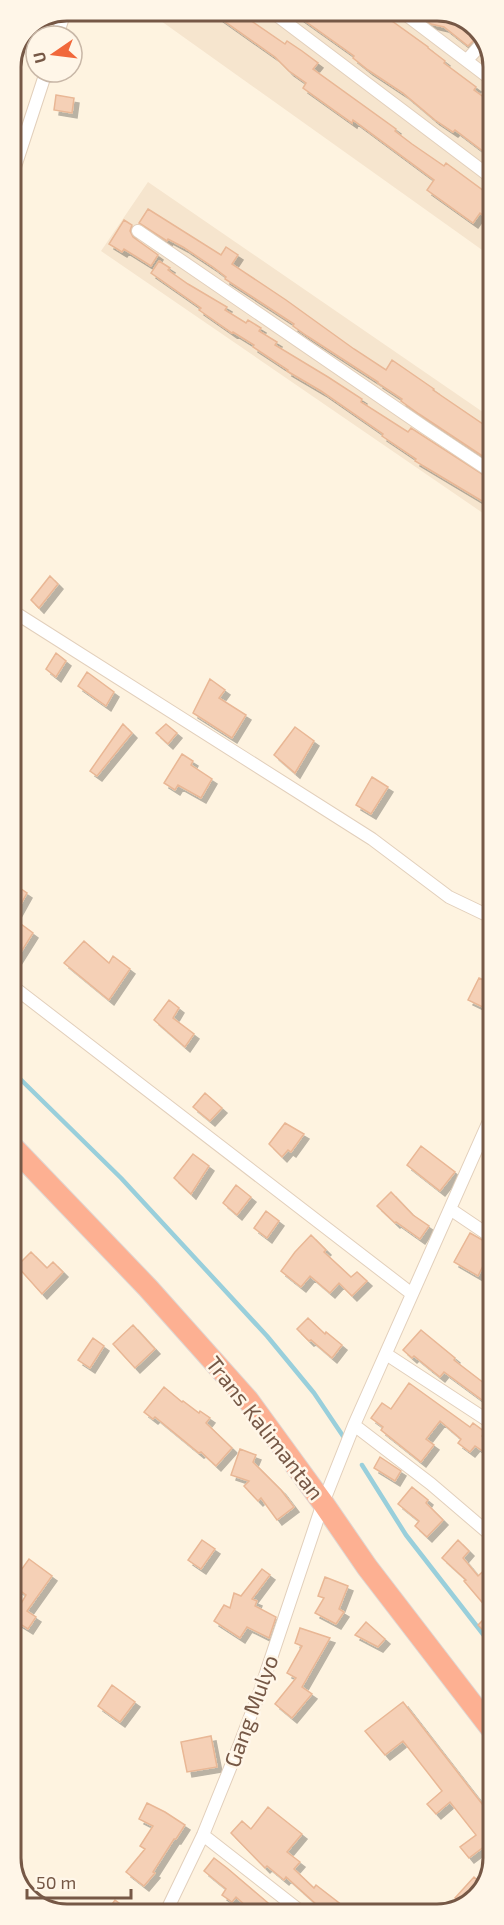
<svg xmlns="http://www.w3.org/2000/svg" width="504" height="1925" font-family="'Exo 2',sans-serif">
<style>
.residential{fill:#f6e5ce}
.lines{fill:none;stroke-linecap:round;stroke-linejoin:round}
.stream{stroke:#99cfdb;stroke-width:4.5}
.building{fill:#f5d0b6;stroke:#e9b795;stroke-width:1.5;filter:url(#shadow)}
.street-casing{stroke:#e2cfbb;stroke-width:14}
.highway-casing{stroke:#ded7d3;stroke-width:23}
.street{stroke:#fff;stroke-width:12}
.highway{stroke:#fdb092;stroke-width:21}
.labels{text-anchor:middle;stroke-width:5;stroke-linejoin:round;paint-order:stroke}
.street-label{font-size:22px;fill:#765846;stroke:#fff6e8}
.rim{fill:none;stroke:#765846;stroke-width:3}
</style>
<defs>
<filter id="shadow"><feDropShadow dx="5" dy="5" stdDeviation="0" flood-color="#0004"/></filter>
</defs>
<rect width="100%" height="100%" fill="#fef3e0"/>
<path class="residential" d="M147,11H444L474,25L492,56V257Z
M148,182L493,419V520L101,251Z"/>
<g class="lines">
<path class="stream" d="M11,1070L121,1178L267,1336L314,1393L345,1439
M362,1465L406,1535L493,1647"/>
</g>
<path class="building" d="M210,11H237L285,44L287,41L302,51L318,63L313,69L396,129L395,131L412,144L444,166L446,163L492,197V222L480,213L473,223L427,190L434,180L353,120L352,123L303,88L306,83L289,71L275,57Z
M291,11H378L428,47V48L445,61L444,63L476,87L474,90L492,103V158L455,130L453,132L435,120L403,93L368,70L353,58L354,56Z
M423,11H444L469,22L467,24L480,34L468,46L444,27L431,24L422,17Z
M56,95L74,98L72,113L54,110Z
M148,209L221,255L226,247L238,255L232,264L286,300L354,349L386,370L392,360L434,389L433,390L493,431V463L419,414L401,401L402,399L378,383V382L307,336L293,326L294,324L225,279L226,277L213,267L183,247L168,239L167,241L139,223Z
M124,220L132,225L130,231L133,237L158,255L151,266L124,249L122,252L109,244Z
M159,261L170,268L168,270L188,284L227,307L225,310L246,323L248,320L261,328L259,331L277,342L275,345L328,377L362,399L361,402L408,432L411,428L493,481V496L487,504L415,461L416,459L382,436L383,434L321,391L287,371L288,370L253,347L254,345L233,332L232,333L199,310L201,308L151,273Z
M50,576L58,584L39,608L31,600Z
M56,653L66,661L56,677L46,669Z
M87,672L114,692L106,706L78,686Z
M210,679L225,690L219,698L246,715L232,738L193,713Z
M123,724L132,733L97,776L90,771Z
M166,724L177,733L168,744L156,733Z
M295,727L314,741L295,773L274,755Z
M182,754L193,761L191,765L212,779L201,798L178,785L175,790L164,783Z
M372,777L388,787L371,814L356,805Z
M11,882L27,893L11,922Z
M21,924L33,933L11,968V939Z
M84,941L109,963L113,956L130,969L109,1000L64,963Z
M479,978L493,984V1012L468,1000Z
M169,1000L179,1008L173,1018L194,1034L185,1047L154,1020Z
M205,1093L222,1108L210,1121L193,1107Z
M285,1123L304,1134L291,1152L288,1150L282,1157L269,1144Z
M421,1146L455,1172L440,1191L407,1165Z
M193,1154L209,1166L191,1194L174,1178Z
M236,1185L251,1197L237,1215L223,1203Z
M391,1192L413,1215L429,1226L420,1239L396,1222L395,1223L377,1206Z
M266,1211L279,1221L267,1238L254,1228Z
M470,1233L493,1246L478,1276L454,1262Z
M311,1235L326,1250L324,1252L351,1277L357,1272L367,1281L352,1296L339,1283L330,1293L310,1276L301,1287L281,1271L295,1252Z
M31,1252L47,1268L53,1262L63,1272L42,1294L17,1266Z
M308,1318L325,1334L326,1332L342,1345L332,1358L311,1340L309,1341L297,1329Z
M133,1325L155,1349L135,1368L113,1344Z
M421,1330L455,1358L454,1360L493,1390V1408L444,1372L440,1377L414,1356L412,1358L403,1350Z
M93,1338L104,1346L90,1368L78,1360Z
M409,1383L470,1427L473,1423L485,1432L482,1436L493,1444V1458L475,1446L470,1452L458,1443L461,1439L440,1421L426,1439L434,1445L421,1462L381,1430L383,1427L371,1418L382,1403L391,1409Z
M164,1387L182,1402L183,1401L199,1413L200,1411L210,1418L206,1423L232,1448L216,1466L201,1452L199,1453L155,1417L153,1419L144,1412Z
M240,1449L256,1455L253,1462L281,1490L294,1507L277,1520L261,1498L258,1501L244,1486L249,1481L231,1475Z
M380,1457L401,1471L395,1481L374,1468Z
M412,1487L428,1500L426,1503L443,1520L427,1537L415,1526L419,1521L398,1504Z
M202,1540L215,1549L201,1569L188,1560Z
M458,1540L469,1551L463,1558L478,1576L493,1562V1601L487,1608L464,1581L466,1580L442,1558Z
M29,1559L52,1576L27,1611L36,1617L28,1629L12,1619L26,1595L11,1584Z
M262,1569L270,1575L252,1599L257,1601L255,1606L276,1617L269,1638L247,1627L240,1638L214,1621L224,1605L230,1608L234,1593L241,1596Z
M325,1577L348,1586L339,1609L344,1612L336,1624L315,1613L324,1598L318,1596Z
M493,1610V1641L478,1625Z
M366,1622L385,1639L378,1647L355,1635Z
M300,1628L330,1638L302,1687L312,1694L292,1718L275,1704L296,1678L287,1673L302,1646L295,1643Z
M112,1685L135,1702L120,1722L98,1706Z
M403,1702L493,1818L494,1858L485,1846L469,1858L460,1847L476,1835L450,1802L436,1814L427,1804L442,1791L403,1741L385,1755L365,1731Z
M211,1736L217,1767L187,1772L181,1742Z
M147,1803L165,1812L185,1825L176,1839H174L153,1872L155,1873L144,1886L126,1872L145,1849L140,1846L153,1826L139,1819Z
M268,1807L302,1834L287,1852L300,1862L294,1869L314,1888L316,1885L343,1906L337,1914H327L286,1877L284,1880L267,1866L265,1868L231,1833L242,1821L251,1829Z
M214,1858L227,1868L281,1914H255L236,1897L232,1902L222,1895L226,1889L204,1871Z
M474,1877L483,1885L480,1895L463,1905L455,1898Z
M115,1900L134,1914H105Z"/>
<g class="lines">
<g class="street-casing">
<path id="street" d="M271,11L492,178
M401,11L492,80
M57,36L65,11
M467,60L484,41
M11,179L46,72
M138,231L424,427L493,473
M11,610L372,839L449,897L493,918
M11,985L412,1294
M450,1209L493,1238
M386,1354L493,1424
M354,1425L431,1484L493,1537
M203,1835L304,1914
M165,1914L203,1835L239,1746L260,1691L323,1503L354,1425L493,1112"/>
</g>
<g class="highway-casing">
<path id="highway" d="M11,1145L148,1288L248,1400L323,1503L367,1567L493,1731"/>
</g>
<use href="#street" class="street"/>
<use href="#highway" class="highway"/>
</g>
<g class="labels">
<g class="street-label">
<text transform="translate(265 1428) rotate(52)" y="8">Trans Kalimantan</text>
<text transform="translate(251 1711) rotate(-70)" y="8">Gang Mulyo</text>
</g>
</g>
<path d="M0 0H504V1925H0ZM67 21H437A46 46 0 0 1 483 67V1858A46 46 0 0 1 437 1904H67A46 46 0 0 1 21 1858V67A46 46 0 0 1 67 21Z" fill="#fff6e8" fill-rule="evenodd"/>
<path class="rim" d="M67 21H437A46 46 0 0 1 483 67V1858A46 46 0 0 1 437 1904H67A46 46 0 0 1 21 1858V67A46 46 0 0 1 67 21Z"/>
<g transform="translate(54 54) rotate(256)"><circle r="28" fill="#fff6e8" stroke="#c8b7a7" stroke-width="1.5"/>
<path d="M0-4.5L10 22L0 15L-10 22Z" fill="#f1683b"/>
<text y="-9" font-size="16" font-weight="bold" text-anchor="middle" fill="#765846">U</text>
</g>
<path d="M27 1889v9h104v-9" fill="none" stroke="#765846" stroke-width="3"/>
<text x="36" y="1889" font-size="18" fill="#765846" stroke="#fff6e8" stroke-width="4.5" paint-order="stroke">50 m</text>
</svg>
